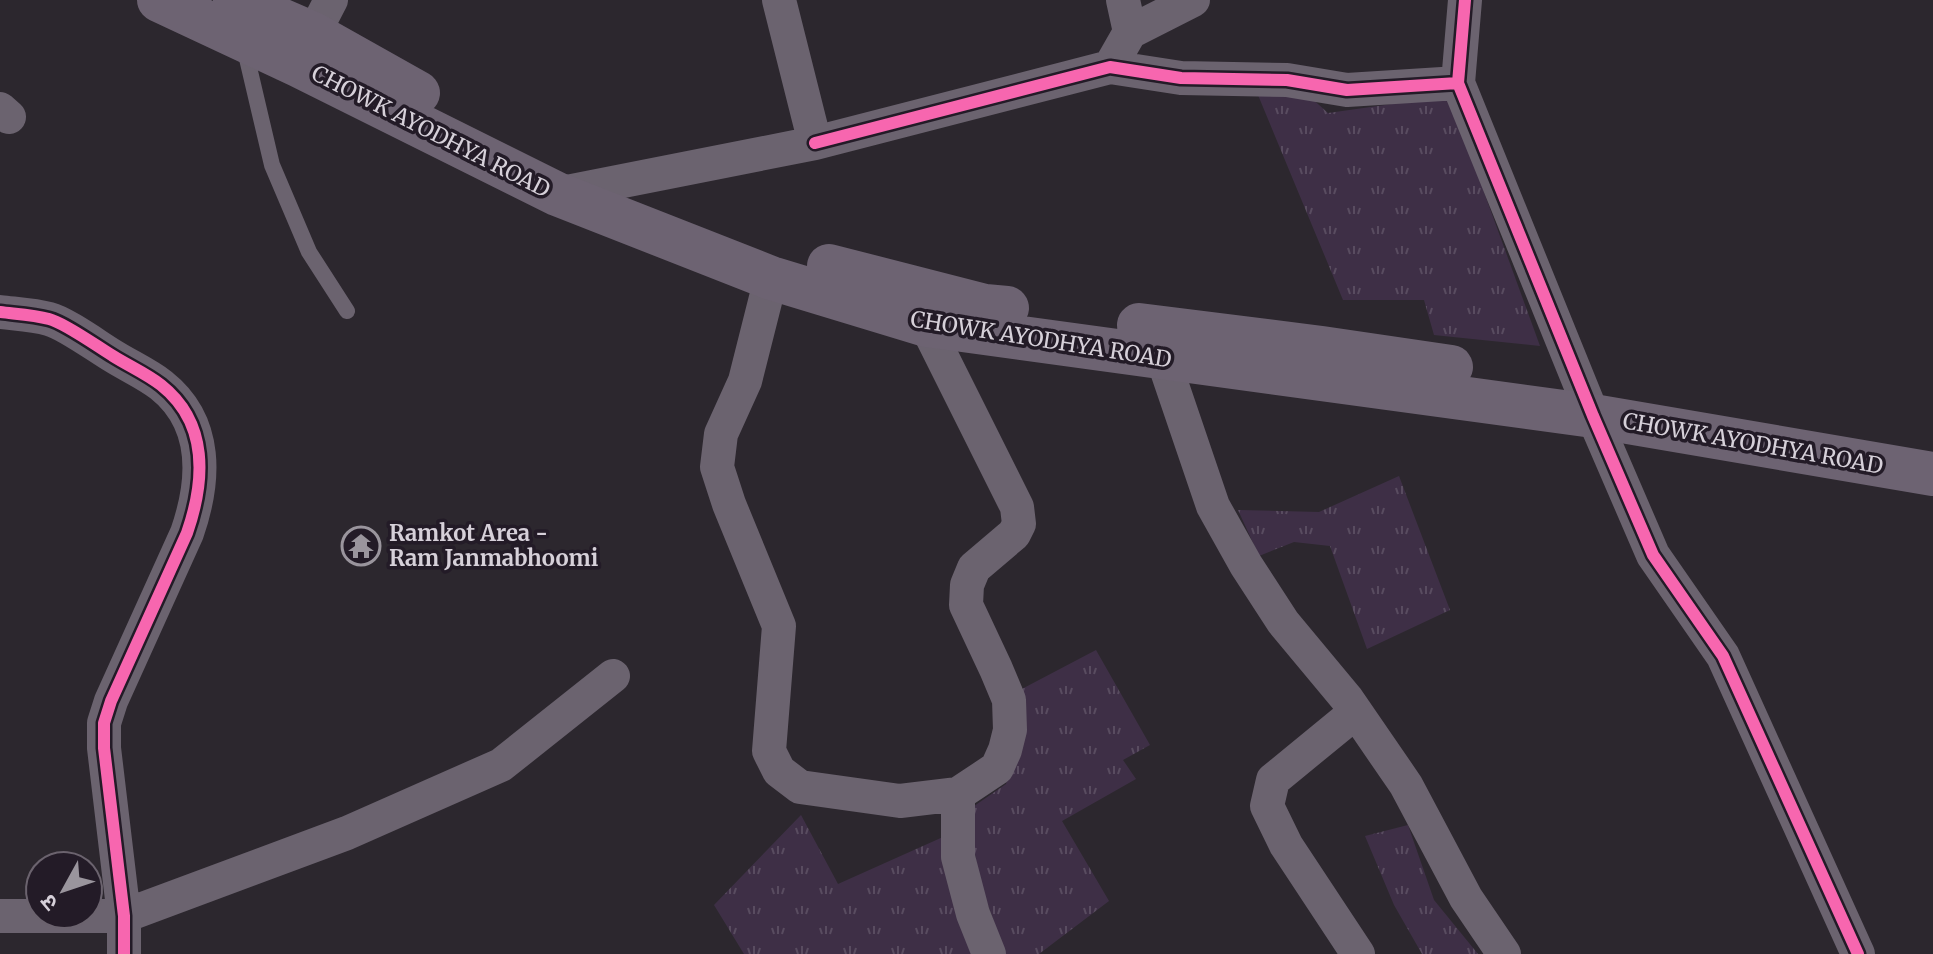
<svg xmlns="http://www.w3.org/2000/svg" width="1933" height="954" font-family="Merriweather,'Noto Sans Devanagari',serif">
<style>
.grass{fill:url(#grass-tufts)}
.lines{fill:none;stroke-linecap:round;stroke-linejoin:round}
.lane{stroke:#6b636f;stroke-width:16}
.street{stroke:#6b636f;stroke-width:34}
.primary{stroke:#6d6372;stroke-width:44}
.cycleway-casing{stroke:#231b27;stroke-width:17}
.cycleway{stroke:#f766af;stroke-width:12}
.labels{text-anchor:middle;stroke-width:7;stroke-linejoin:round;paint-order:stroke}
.street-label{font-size:22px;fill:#d6d0d9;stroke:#231b27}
.poi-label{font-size:22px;font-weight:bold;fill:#d6d0d9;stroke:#231b27;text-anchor:start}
</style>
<defs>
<pattern id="grass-tufts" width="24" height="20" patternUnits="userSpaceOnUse" patternTransform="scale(2)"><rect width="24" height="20" fill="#3e2f46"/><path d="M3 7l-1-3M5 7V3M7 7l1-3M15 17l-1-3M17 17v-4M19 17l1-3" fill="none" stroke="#594c60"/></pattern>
</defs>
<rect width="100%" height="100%" fill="#2c272e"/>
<path class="grass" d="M1258,95H1308L1328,113L1449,96L1540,346L1434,335L1424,300H1343Z
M1399,476L1450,610L1367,649L1330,546L1294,542L1259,556L1238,510L1319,512Z
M1096,650L1150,745L1123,760L1136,779L1062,821L1109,901L1039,954H1005L980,882L967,811L1006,784L1015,755L1018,691Z
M801,815L838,884L943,837L977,954H744L714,905Z
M1408,825L1434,900L1478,954H1422L1394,905L1365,836Z"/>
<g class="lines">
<path class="lane" d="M244,46L272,165L309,252L347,311"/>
<path class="street" d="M1130,32L1193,0
M303,54L331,0
M1110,67L1130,32L1123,0
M1458,83L1593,416L1653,555L1723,656L1858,954
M0,109L9,117
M815,143L1110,67L1181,78L1287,80L1347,90L1458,83L1465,0
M557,194L815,143L779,0
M771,278L745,381L721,434L717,467L729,504L779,626L769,751L779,771L800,787L900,801L958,794
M0,312C16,314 34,315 49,319C65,323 98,347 113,356C129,366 147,374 161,385C209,423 205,481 187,533L111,701L104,723V748L124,916V954
M926,325L1017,507L1019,524L1014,534L974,568L967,585L966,605L996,669L1009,700L1010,730L1005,750L997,768L958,794V857L973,914L989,954
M1163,359L1213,506L1246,565L1283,622L1347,699L1406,785L1466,898L1504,954
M1356,712L1273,780L1267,806L1286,845L1358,954
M0,916H124L347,833L501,765L613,676"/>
<path class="primary" d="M159,0L298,65L557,194L771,278L926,325L1593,416L1933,474
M235,0L313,34L418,93
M829,266L985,306L1007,308
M1139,325L1322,348L1451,367"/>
<g class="cycleway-casing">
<path id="cycleway" d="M1458,83L1593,416L1653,555L1723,656L1858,954
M815,143L1110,67L1181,78L1287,80L1347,90L1458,83L1465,0
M0,312C16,314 34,315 49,319C65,323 98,347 113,356C129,366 147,374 161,385C209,423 205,481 187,533L111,701L104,723V748L124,916V954"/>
</g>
<use href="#cycleway" class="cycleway"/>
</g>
<defs>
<g id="temple-ring" transform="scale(2)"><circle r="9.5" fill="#231b27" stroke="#9a959d" stroke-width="1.5"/><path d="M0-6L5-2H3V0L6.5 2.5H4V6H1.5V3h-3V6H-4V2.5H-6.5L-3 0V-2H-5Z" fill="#9a959d"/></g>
</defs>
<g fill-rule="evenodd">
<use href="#temple-ring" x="361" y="546"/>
</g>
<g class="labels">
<g class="street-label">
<text transform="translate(431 131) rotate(27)" y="8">CHOWK AYODHYA ROAD</text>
<text transform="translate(1041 339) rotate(9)" y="8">CHOWK AYODHYA ROAD</text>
<text transform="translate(1753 443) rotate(10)" y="8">CHOWK AYODHYA ROAD</text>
</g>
<g class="poi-label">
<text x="389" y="541">Ramkot Area -<tspan x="389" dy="25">Ram Janmabhoomi</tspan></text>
</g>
</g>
<g transform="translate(64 890) rotate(230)"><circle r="38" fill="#231b27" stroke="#6b636e" stroke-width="2"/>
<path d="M0-6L14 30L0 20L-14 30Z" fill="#9a959d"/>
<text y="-12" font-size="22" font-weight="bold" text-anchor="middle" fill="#d6d0d9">उ</text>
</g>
</svg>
